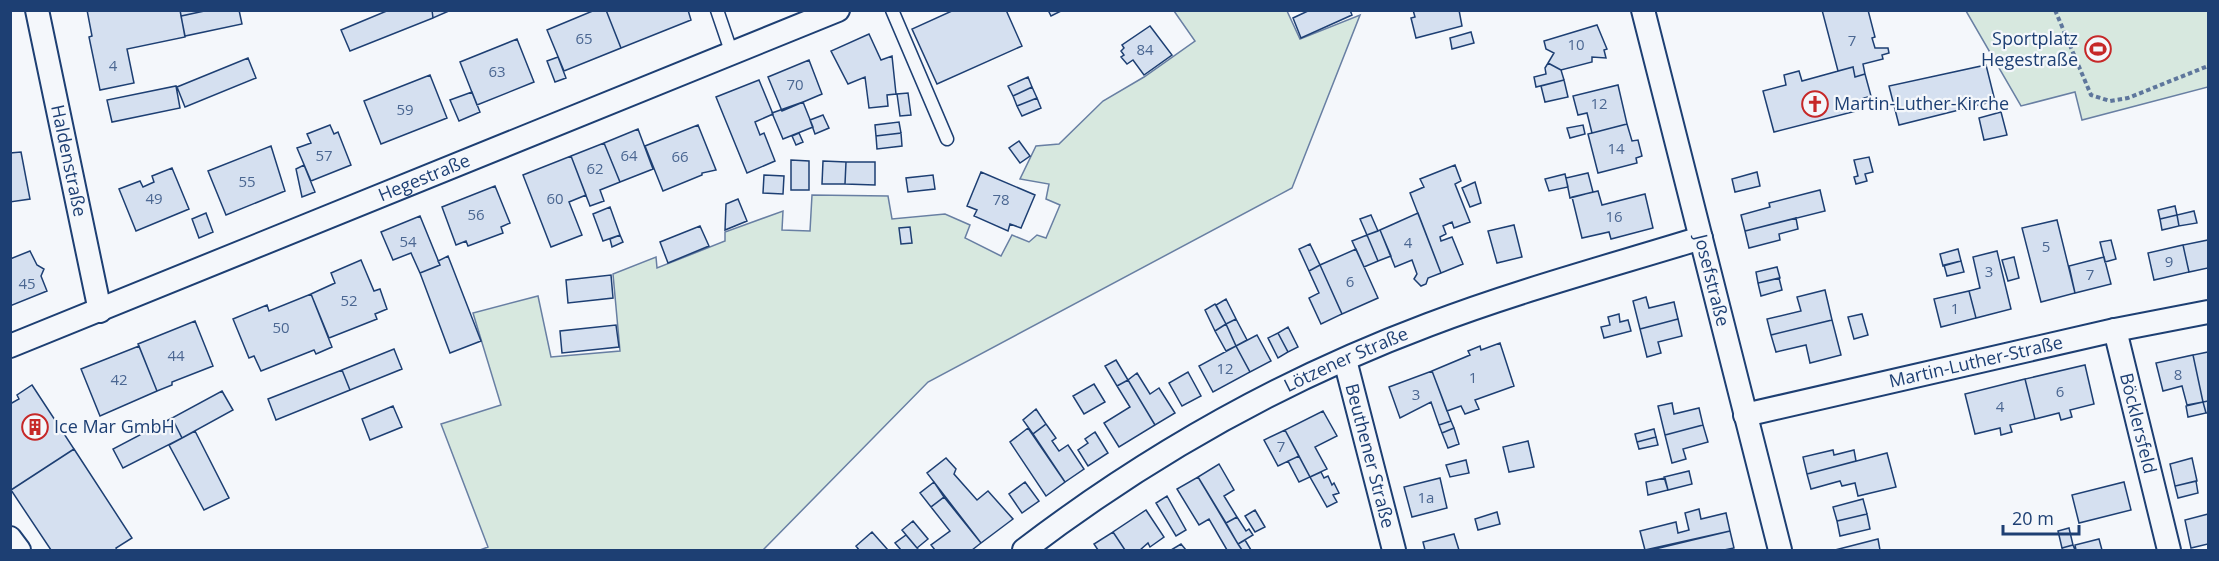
<svg xmlns="http://www.w3.org/2000/svg" width="2219" height="561" font-family="'Open Sans',sans-serif">
<style>
.green{fill:#d7e8df;stroke:#687fa3;stroke-width:1.5}
.building{fill:#d5e0f0;stroke:#1d3f73;stroke-width:1.5}
.lines{fill:none;stroke-linecap:round;stroke-linejoin:round}
.lane-casing{stroke:#1d3f73;stroke-width:15}
.street-casing{stroke:#1d3f73;stroke-width:26}
.path{stroke:#5e769c;stroke-width:4;stroke-dasharray:4.5 3;stroke-linecap:butt}
.lane{stroke:#f4f7fb;stroke-width:12}
.street{stroke:#f4f7fb;stroke-width:22}
.labels{text-anchor:middle;stroke-width:4.5;stroke-linejoin:round;paint-order:stroke}
.number-label{font-size:15px;fill:#4b6792}
.poi-label{font-size:18px;fill:#1d3f73;stroke:#f4f7fb;text-anchor:start}
.street-label{font-size:18px;fill:#1d3f73;stroke:#f4f7fb}
</style>
<rect width="100%" height="100%" fill="#f4f7fb"/>
<path class="green" d="M1174,11H1287L1300,39L1360,15L1292,188L928,382L763,550H480L488,547L441,424L501,405L473,313L538,296L551,357L620,351L613,274L656,257L657,268L725,241V232L783,211L782,230L810,231L812,195L888,196L892,219L945,214L970,225L965,238L1001,256L1012,235L1029,242L1037,235L1046,238L1060,205L1046,199L1049,184L1020,179L1036,146L1059,144L1103,101L1144,77L1195,41Z
M1966,11H2208V87L2082,120L2075,92L2021,106Z"/>
<path class="building" d="M87,10H180L185,37L127,49L134,83L100,90L89,37L92,36Z
M180,10H209L181,16Z
M209,10H239L242,24L185,36L181,16Z
M389,10H432L433,18L350,51L341,30Z
M432,10H451L433,18Z
M595,10H606L621,48L564,71L547,30Z
M606,10H688L691,20L621,48Z
M954,10H1006L1022,46L937,84L912,29Z
M1048,10H1063L1051,16Z
M1310,10H1350L1352,15L1301,38L1293,18Z
M1413,10H1459L1462,26L1416,38L1411,18L1415,17Z
M1822,10H1868L1875,37L1872,38L1875,48H1888L1889,53L1882,55L1883,59L1863,64L1865,74L1855,77L1853,67L1838,71Z
M1597,25L1607,49L1604,50L1606,58L1592,57V62L1561,70L1548,63L1554,53L1546,49L1544,41Z
M1150,26L1172,55L1144,75L1133,60L1127,64L1121,57L1124,55L1121,51L1124,48L1122,45Z
M1471,32L1474,43L1452,49L1450,38Z
M869,34L881,60L892,56L896,94L887,95L888,106L869,108L865,77L848,84L831,51Z
M517,39L534,82L477,105L460,62Z
M558,57L566,78L555,82L547,61Z
M248,58L256,78L185,107L177,87Z
M809,60L822,94L782,111L768,77Z
M1548,63L1561,70L1564,80L1536,87L1534,77L1546,74L1545,68Z
M1986,65L1995,101L1899,125L1889,86Z
M1853,67L1855,77L1865,74L1871,96L1861,99L1864,109L1774,132L1763,91L1786,85L1784,75L1799,71L1802,81Z
M430,75L447,118L381,144L364,101Z
M1028,77L1032,87L1013,96L1008,86Z
M759,80L773,114L755,122L760,135L764,133L775,161L747,173L716,97Z
M1564,80L1568,97L1545,102L1541,86Z
M1618,85L1627,124L1592,133L1587,113L1578,115L1573,96Z
M176,86L180,108L112,122L107,100Z
M1032,87L1037,98L1017,106L1013,96Z
M472,92L480,112L459,121L450,100Z
M908,93L911,115L900,116L897,94Z
M1037,98L1041,108L1022,116L1017,106Z
M803,102L813,127L783,139L772,113Z
M2001,112L2007,135L1984,140L1979,118Z
M823,115L829,128L815,134L810,120Z
M899,122L901,133L876,136L875,125Z
M1627,124L1632,141L1638,140L1642,156L1636,158L1637,163L1598,173L1588,134Z
M330,125L334,134L338,132L351,165L311,181L297,148L311,143L307,134Z
M698,125L716,170L702,173V175L663,191L645,146Z
M1583,125L1585,134L1570,138L1567,128Z
M638,129L653,169L620,182L604,143Z
M799,133L803,142L796,145L792,136Z
M901,133L902,146L877,149L876,136Z
M1019,141L1030,156L1020,163L1009,148Z
M604,143L620,182L600,190L604,201L590,206L571,156Z
M271,146L285,191L226,215L208,171Z
M21,152L30,199L10,202V153Z
M571,156L586,195L569,202L582,235L551,247L523,175Z
M1869,157L1873,172L1865,174L1867,181L1856,184L1854,177L1858,176L1854,160Z
M791,160L809,161V190H791Z
M823,161L846,162L845,184H822Z
M846,162H875V185L845,184Z
M304,165L315,192L302,197L296,169Z
M1455,165L1461,181L1455,184L1470,222L1454,228L1452,222L1443,226L1446,234L1440,237L1441,241L1452,237L1463,264L1441,273L1410,193L1424,187L1420,179Z
M172,168L189,209L136,231L119,189L140,181L143,187L154,182L152,176Z
M981,172L1035,195L1021,228L1010,224L1008,231L974,216L977,210L967,206Z
M1757,172L1760,186L1735,192L1732,179Z
M1588,173L1593,192L1570,198L1566,178Z
M1565,174L1568,187L1549,191L1545,179Z
M764,175L784,176L783,194L763,193Z
M933,175L935,189L908,192L906,178Z
M1475,182L1481,203L1470,207L1462,188Z
M495,186L510,223L501,227L503,233L468,246L466,241L456,245L442,207Z
M1820,190L1825,211L1745,231L1741,215L1770,207L1769,203Z
M1598,191L1602,205L1645,194L1653,228L1611,239L1609,232L1582,238L1572,197Z
M738,199L747,221L725,230L726,204Z
M2175,206L2177,215L2160,219L2158,210Z
M610,207L620,235L603,241L593,214Z
M2194,211L2197,223L2179,226L2177,215Z
M206,213L213,232L199,238L192,219Z
M1418,213L1441,273L1428,278L1426,284L1421,286L1414,279L1417,274L1412,260L1395,267L1380,230Z
M1371,215L1378,231L1367,235L1360,219Z
M2177,215L2179,226L2162,230L2160,219Z
M420,216L440,265L420,273L411,253L393,260L381,232Z
M1796,218L1798,229L1779,234L1780,240L1749,248L1745,231Z
M2057,220L2075,293L2041,302L2022,228Z
M1514,225L1522,257L1497,263L1488,231Z
M700,226L709,246L668,263L660,242Z
M910,227L912,243L901,244L899,228Z
M1380,230L1391,256L1378,261L1367,235Z
M620,235L623,242L612,247L610,239Z
M1367,235L1378,261L1364,267L1352,241Z
M2111,240L2116,259L2105,262L2100,242Z
M2208,240V268L2189,272L2183,245Z
M1310,244L1320,265L1309,271L1299,249Z
M2183,245L2189,272L2154,280L2148,253Z
M1356,249L1378,298L1342,314L1320,265Z
M1958,249L1961,261L1943,266L1940,254Z
M30,251L37,265L44,269L41,276L47,291L10,306V259Z
M1997,251L2011,309L1976,318L1969,291L1980,288L1973,257Z
M448,256L481,341L450,353L420,273L440,265L438,261Z
M2014,257L2019,278L2008,281L2002,260Z
M2104,257L2111,284L2075,293L2069,266Z
M361,260L374,291L380,289L387,309L375,314L377,319L329,338L311,294L335,283L331,273Z
M1961,261L1964,272L1947,276L1944,265Z
M1320,265L1342,314L1321,324L1309,298L1319,293L1309,271Z
M1777,267L1780,278L1758,283L1756,272Z
M611,275L613,298L568,303L566,280Z
M1779,278L1782,290L1761,296L1758,283Z
M1825,290L1832,320L1771,335L1767,319L1801,311L1797,297Z
M1969,291L1976,318L1941,327L1934,299Z
M311,294L332,347L316,354L314,350L261,371L254,356L249,358L233,319L267,305L269,311Z
M1646,297L1649,308L1674,302L1678,319L1640,329L1633,301Z
M1226,299L1236,319L1226,324L1216,305Z
M1215,304L1226,324L1215,331L1205,310Z
M1619,314L1620,322L1628,320L1631,331L1604,338L1601,327L1610,325L1608,317Z
M1862,314L1868,335L1854,339L1848,317Z
M1236,319L1247,340L1236,346L1226,324Z
M1678,319L1682,336L1658,342L1661,353L1647,357L1640,329Z
M1832,320L1841,355L1810,363L1806,345L1776,352L1771,335Z
M195,321L213,366L172,382V385L157,391L138,344Z
M1226,324L1236,346L1226,351L1215,331Z
M616,325L619,347L562,353L560,331Z
M1288,327L1298,347L1288,352L1278,333Z
M1278,333L1288,352L1278,358L1268,338Z
M1257,335L1271,361L1250,372L1236,346Z
M1500,343L1514,386L1475,400L1479,409L1465,414L1461,406L1447,411L1432,371L1470,355L1468,351L1480,346L1481,350Z
M139,346L157,391L100,416L81,369Z
M1236,346L1250,372L1213,392L1199,366Z
M394,349L402,369L350,390L342,370Z
M2208,352V401L2203,402L2193,355Z
M2193,355L2203,402L2187,405L2182,386L2163,391L2156,363Z
M1116,360L1128,380L1117,386L1105,366Z
M2085,365L2094,404L2070,410L2072,417L2061,420L2059,413L2035,419L2025,379Z
M342,370L350,390L276,420L268,399Z
M1432,371L1451,421L1439,425L1431,402L1400,418L1389,387Z
M1188,372L1201,396L1182,406L1169,383Z
M1137,373L1150,394L1159,388L1175,413L1155,425L1128,380Z
M2025,379L2035,419L2010,425L2012,432L2001,435L2000,428L1975,434L1965,394Z
M1128,380L1155,425L1119,447L1104,423L1130,407L1117,386Z
M1094,384L1105,402L1084,414L1073,396Z
M32,385L74,449L11,490L10,404L19,399L17,395Z
M222,391L233,410L182,438L172,418Z
M2208,401V413H2206L2203,402Z
M2203,402L2206,413L2188,417L2186,406Z
M1672,403L1674,414L1699,408L1703,425L1665,435L1658,406Z
M393,406L402,427L370,440L362,419Z
M1036,409L1046,424L1033,434L1023,420Z
M1323,411L1337,436L1315,447L1327,469L1310,477L1285,430Z
M172,418L182,438L123,468L113,449Z
M1451,421L1454,428L1442,433L1439,425Z
M1046,424L1056,438L1052,441L1059,451L1068,445L1084,469L1065,482L1033,434Z
M1703,425L1708,442L1683,449L1686,459L1672,463L1665,435Z
M1028,428L1065,482L1046,496L1010,442Z
M1454,428L1459,444L1448,448L1442,433Z
M1654,429L1656,437L1637,442L1635,434Z
M1285,430L1299,456L1278,466L1264,440Z
M195,431L229,498L204,510L169,445Z
M1095,432L1108,453L1088,466L1078,450L1088,443L1085,439Z
M1656,437L1658,445L1639,449L1637,442Z
M1528,441L1534,467L1509,472L1503,447Z
M74,449L132,538L116,548L117,550H51L11,490Z
M1833,450L1834,455L1854,450L1856,461L1807,474L1803,457Z
M1887,453L1896,487L1858,496L1855,483L1842,486L1840,481L1811,489L1807,474Z
M1299,456L1310,477L1299,482L1288,461Z
M946,458L956,469L954,474L977,500L988,491L1013,519L981,543L927,473Z
M2192,458L2197,481L2175,486L2170,464Z
M1466,460L1469,473L1450,477L1446,465Z
M1219,464L1234,490L1224,496L1237,517L1226,523L1198,477Z
M1689,471L1692,484L1668,490L1664,477Z
M1321,472L1324,478L1328,476L1332,485L1334,483L1339,493L1333,495L1337,502L1327,507L1310,477Z
M1198,477L1238,544L1242,550H1227L1209,519L1199,525L1177,489Z
M1440,478L1447,508L1412,517L1404,487Z
M1665,478L1668,490L1648,495L1646,482Z
M2196,481L2198,493L2178,498L2175,486Z
M934,482L944,497L931,507L920,493Z
M1025,482L1039,501L1022,513L1009,494Z
M2124,482L2131,510L2079,523L2072,495Z
M1167,496L1186,530L1176,536L1156,503Z
M944,497L981,543L972,550H935L931,545L950,531L931,507Z
M1863,499L1867,514L1837,521L1833,507Z
M1699,509L1701,519L1726,513L1730,531L1645,550L1640,531L1676,522L1678,533L1689,530L1685,513Z
M1146,510L1164,537L1150,547L1148,543L1140,550H1125L1113,532Z
M1255,510L1265,527L1255,532L1245,516Z
M1497,512L1500,524L1478,530L1475,519Z
M1867,514L1870,529L1840,536L1837,521Z
M2208,514V544L2191,548L2185,520Z
M1237,517L1246,531L1249,529L1253,535L1238,544L1226,523Z
M913,521L928,539L917,548L902,530Z
M2069,528L2073,545L2062,548L2058,531Z
M1730,531L1734,548L1724,550H1651Z
M872,532L888,550H859L856,546Z
M1113,532L1125,550H1098L1094,544Z
M1454,534L1459,550H1425L1423,542Z
M906,535L917,548L919,550H901L895,543Z
M1878,539L1880,550H1835Z
M2099,539L2102,550H2076L2075,545Z
M1245,540L1251,550H1242L1238,544Z
M1181,544L1186,550H1171Z
M2073,545L2075,550H2063L2062,548Z"/>
<g class="lines">
<g class="lane-casing">
<path id="lane" d="M717,10L732,54
M892,10L947,139"/>
</g>
<g class="street-casing">
<g id="street">
<path id="s1" d="M37,10L100,311"/>
<path id="s2" d="M1643,10L1780,550"/>
<path id="s3" d="M2115,330L2169,550"/>
<path id="s4" d="M10,346L838,10"/>
<path id="s5" d="M1345,360L1394,550"/>
<path id="s6" d="M1745,415L2115,330L2208,312"/>
<path d="M10,538L19,550"/>
<path id="s7" d="M1024,550C1146,457 1284,379 1428,325C1517,291 1610,266 1701,238"/>
</g>
</g>
<path class="path" d="M2055,10L2091,95L2110,101L2128,98L2208,66"/>
<use href="#lane" class="lane"/>
<use href="#street" class="street"/>
</g>
<defs>
<g id="stadium-ring" transform="scale(1.35)"><circle r="9.5" fill="#f4f7fb" stroke="#c62828" stroke-width="1.5"/><path d="M0-5a6.5 5 0 1 0 0 10a6.5 5 0 1 0 0-10ZM-3.5-1.8h7v3.6h-7Z" fill="#c62828"/></g>
<g id="church-ring" transform="scale(1.35)"><circle r="9.5" fill="#f4f7fb" stroke="#c62828" stroke-width="1.5"/><path d="M-1.2-6h2.4v3.5h3.3v2.4h-3.3V6h-2.4V-.1h-3.3v-2.4h3.3Z" fill="#c62828"/></g>
<g id="building-ring" transform="scale(1.35)"><circle r="9.5" fill="#f4f7fb" stroke="#c62828" stroke-width="1.5"/><path d="M-4-6H4V6H1V3H-1V6H-4ZM-2.5-4.3h1.7v1.8h-1.7ZM.8-4.3h1.7v1.8H.8ZM-2.5-1h1.7V.8h-1.7ZM.8-1h1.7V.8H.8Z" fill="#c62828"/></g>
</defs>
<g fill-rule="evenodd">
<use href="#stadium-ring" x="2098" y="49"/>
<use href="#church-ring" x="1815" y="104"/>
<use href="#building-ring" x="35" y="427"/>
</g>
<g class="labels">
<g class="number-label">
<text x="584" y="44">65</text>
<text x="1852" y="46">7</text>
<text x="1576" y="50">10</text>
<text x="1145" y="55">84</text>
<text x="113" y="71">4</text>
<text x="497" y="77">63</text>
<text x="795" y="90">70</text>
<text x="1599" y="109">12</text>
<text x="405" y="115">59</text>
<text x="1616" y="154">14</text>
<text x="324" y="161">57</text>
<text x="629" y="161">64</text>
<text x="680" y="162">66</text>
<text x="595" y="174">62</text>
<text x="247" y="187">55</text>
<text x="154" y="204">49</text>
<text x="555" y="204">60</text>
<text x="1001" y="205">78</text>
<text x="476" y="220">56</text>
<text x="1614" y="222">16</text>
<text x="408" y="247">54</text>
<text x="1408" y="248">4</text>
<text x="2046" y="252">5</text>
<text x="2169" y="267">9</text>
<text x="1989" y="277">3</text>
<text x="2090" y="280">7</text>
<text x="1350" y="287">6</text>
<text x="27" y="289">45</text>
<text x="349" y="306">52</text>
<text x="1955" y="314">1</text>
<text x="281" y="333">50</text>
<text x="176" y="361">44</text>
<text x="1225" y="374">12</text>
<text x="2178" y="380">8</text>
<text x="1473" y="383">1</text>
<text x="119" y="385">42</text>
<text x="2060" y="397">6</text>
<text x="1416" y="400">3</text>
<text x="2000" y="412">4</text>
<text x="1281" y="452">7</text>
<text x="1426" y="503">1a</text>
</g>
<g class="poi-label">
<text x="2078" y="45" text-anchor="end">Sportplatz<tspan x="2078" dy="21">Hegestraße</tspan></text>
<text x="1834" y="110">Martin-Luther-Kirche</text>
<text x="54" y="433">Ice Mar GmbH</text>
</g>
<g class="street-label">
<text dy="6" stroke="none"><textPath href="#s1" startOffset="154">Haldenstraße</textPath></text>
<text dy="6" stroke="none"><textPath href="#s4" startOffset="447">Hegestraße</textPath></text>
<text dy="6" stroke="none"><textPath href="#s2" startOffset="279">Josefstraße</textPath></text>
<text dy="6" stroke="none"><textPath href="#s7" startOffset="375">Lötzener Straße</textPath></text>
<text dy="6" stroke="none"><textPath href="#s6" startOffset="237">Martin-Luther-Straße</textPath></text>
<text dy="6" stroke="none"><textPath href="#s3" startOffset="96">Böcklersfeld</textPath></text>
<text dy="6" stroke="none"><textPath href="#s5" startOffset="99">Beuthener Straße</textPath></text>
</g>
</g>
<rect width="2219" height="561" fill="none" stroke="#1d3f73" stroke-width="24"/>
<path d="M2003 525v9h76v-9" fill="none" stroke="#1d3f73" stroke-width="3"/>
<text x="2012" y="525" font-size="18" fill="#1d3f73" stroke="#f4f7fb" stroke-width="4.5" paint-order="stroke">20 m</text>
</svg>
